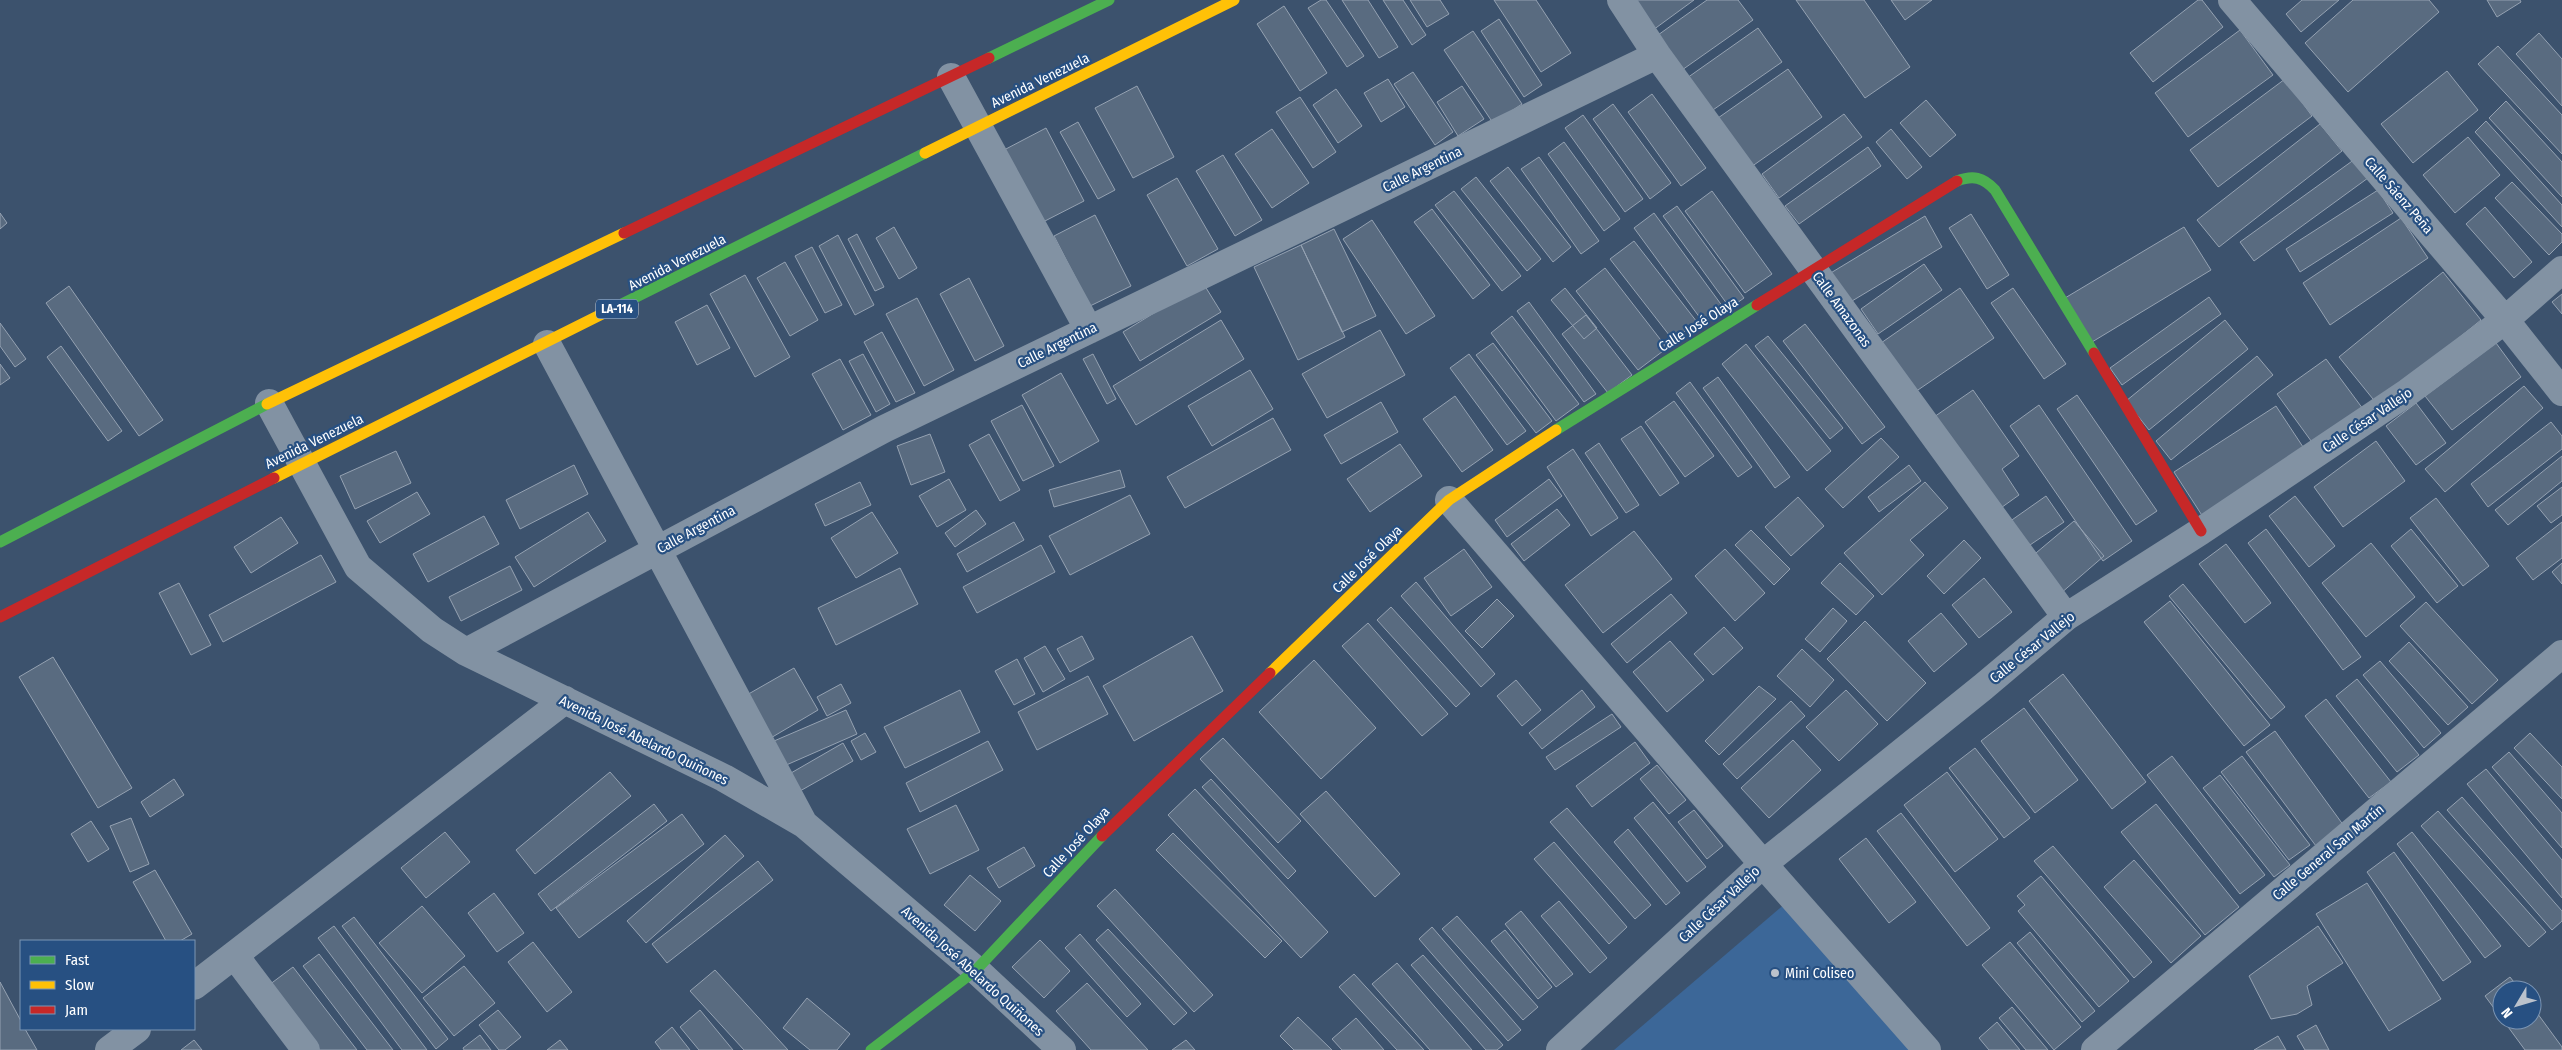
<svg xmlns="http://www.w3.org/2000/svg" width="2562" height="1050" font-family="'Fira Sans Condensed',sans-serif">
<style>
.green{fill:#3c6798}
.building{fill:#596b80;stroke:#95a2b2}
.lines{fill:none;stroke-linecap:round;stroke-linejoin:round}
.street{stroke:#8292a3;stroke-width:28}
.fast{stroke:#4caf50;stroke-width:11}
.slow{stroke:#ffc107;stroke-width:11}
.jam{stroke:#c62828;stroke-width:11}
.poi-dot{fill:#bbc2cc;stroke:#275082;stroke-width:2}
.labels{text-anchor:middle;stroke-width:4.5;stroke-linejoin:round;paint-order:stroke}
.shield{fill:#275082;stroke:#becada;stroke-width:1}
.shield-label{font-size:12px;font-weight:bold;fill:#fff}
.street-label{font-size:14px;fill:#fff;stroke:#275082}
.poi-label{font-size:14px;fill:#fff;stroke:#275082;text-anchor:start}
</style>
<rect width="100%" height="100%" fill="#3c526d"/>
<path class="green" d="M1787,902L1912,1050H1614Z"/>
<path class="building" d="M1321,0H1326L1364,56L1347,67L1308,8Z
M1342,0H1368L1398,47L1379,58Z
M1383,0H1403L1426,35L1412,45Z
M1410,0H1440L1449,14L1427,27Z
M1494,0H1536L1571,53L1541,72Z
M1631,0H1694L1653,30Z
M1707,0H1738L1753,20L1682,70L1658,35Z
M1796,0H1864L1910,67L1865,98Z
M1891,0H1932L1905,20Z
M2198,0H2202L2223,27L2153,82L2130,53Z
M2302,0H2339L2301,32L2286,14Z
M2353,0H2429L2439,12L2348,92L2305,43Z
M2487,0H2520L2521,2L2497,17Z
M1284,6L1327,73L1300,91L1257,24Z
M1499,19L1542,85L1524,97L1481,31Z
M1758,28L1782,62L1710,112L1687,78Z
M2240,30L2273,75L2188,137L2155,93Z
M1473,31L1522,104L1493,123L1444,50Z
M2539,33L2562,59V106L2516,54Z
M2498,46L2562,115V154L2478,64Z
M1788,69L1822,117L1751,167L1718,118Z
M2447,71L2478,110L2413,163L2381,124Z
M1413,72L1453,132L1435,145L1394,84Z
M1388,79L1405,107L1381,122L1364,93Z
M2285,79L2312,116L2218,187L2190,150Z
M1137,86L1174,157L1133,178L1095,108Z
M1462,86L1484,119L1458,136L1437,102Z
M1336,89L1362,126L1338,143L1313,105Z
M1652,94L1706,168L1681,186L1628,112Z
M1300,97L1336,152L1313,168L1276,112Z
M1926,100L1956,135L1930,157L1900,123Z
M2506,101L2562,162V197L2489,118Z
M1613,104L1671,183L1650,199L1593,119Z
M1844,114L1862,137L1779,198L1762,174Z
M1583,115L1643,199L1625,212L1565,128Z
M2486,121L2562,205V227L2475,132Z
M1078,122L1115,190L1098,199L1060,132Z
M2320,124L2342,151L2219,247L2197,220Z
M1046,128L1084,201L1041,223L1004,150Z
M1272,129L1309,183L1272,208L1235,154Z
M1891,129L1922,167L1907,179L1876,142Z
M2468,137L2500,175L2455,213L2423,175Z
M1564,142L1620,219L1604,231L1548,154Z
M1868,147L1881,166L1799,224L1785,206Z
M1223,155L1262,220L1235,236L1196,171Z
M1539,157L1599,241L1581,254L1521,169Z
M2355,159L2368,178L2254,261L2240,242Z
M1508,167L1571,247L1553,262L1490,181Z
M1476,177L1541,259L1527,271L1461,189Z
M1177,178L1218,249L1187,266L1147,195Z
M2512,182L2562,234V242L2549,255L2495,198Z
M2378,190L2393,213L2300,272L2286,249Z
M1454,191L1521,276L1502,291L1435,205Z
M1712,191L1772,274L1745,293L1685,211Z
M1677,206L1744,298L1730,308L1663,216Z
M2485,207L2532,262L2514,278L2466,224Z
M1432,209L1490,285L1473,299L1414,222Z
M0,213L7,223L0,229Z
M1654,213L1723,307L1703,322L1634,228Z
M1971,214L2009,275L1987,289L1949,228Z
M1095,215L1131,286L1090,306L1054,236Z
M1925,216L1942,247L1847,304L1829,274Z
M2401,218L2428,258L2330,325L2303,283Z
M1372,220L1435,316L1406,334L1343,239Z
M894,227L917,268L899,279L876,238Z
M2184,227L2211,270L2092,342L2065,298Z
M1334,229L1376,316L1342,332L1301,245Z
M857,234L884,287L875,291L848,239Z
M838,235L874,305L855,315L819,246Z
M1634,241L1697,322L1673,340L1610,259Z
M1301,245L1345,337L1298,360L1254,267Z
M812,247L842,305L825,313L795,256Z
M785,262L818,320L790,336L757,278Z
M1924,264L1942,290L1878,334L1861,309Z
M1605,268L1667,348L1638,370L1576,291Z
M2443,272L2481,320L2377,404L2339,357Z
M745,275L790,357L755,377L710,294Z
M969,278L1004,346L975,361L940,294Z
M1203,283L1221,312L1140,361L1123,332Z
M69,286L163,420L139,436L46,303Z
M1565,288L1597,328L1584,339L1551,300Z
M1960,288L1994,338L1915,392L1881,343Z
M2013,288L2066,364L2044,379L1991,303Z
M2562,294V314L2552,302Z
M2209,297L2221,314L2122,385L2110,368Z
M917,298L954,370L924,386L886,314Z
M1529,302L1596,394L1584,402L1517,311Z
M707,305L730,348L697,365L675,322Z
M1586,315L1632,375L1608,393L1562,334Z
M1512,316L1579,404L1556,421L1491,333Z
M1221,320L1244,359L1136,425L1113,386Z
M2225,320L2248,349L2149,430L2126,401Z
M0,323L26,359L15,367L0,346Z
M1805,324L1885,427L1862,444L1783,341Z
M1380,330L1405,375L1327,418L1302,374Z
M882,332L915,393L896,402L864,342Z
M1768,336L1843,428L1830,439L1755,346Z
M1493,343L1552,421L1536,433L1476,355Z
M2496,343L2521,377L2452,430L2425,396Z
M1746,344L1831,451L1807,471L1722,364Z
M61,346L122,431L108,441L47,357Z
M863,354L890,404L876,412L849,361Z
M1093,354L1116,399L1107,404L1083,359Z
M1469,354L1526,431L1507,445L1450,368Z
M2257,356L2273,375L2171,460L2156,441Z
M840,359L871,415L843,430L812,374Z
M2326,359L2363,409L2314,445L2277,394Z
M0,364L10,378L0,385Z
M1250,370L1273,409L1212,446L1188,406Z
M1061,373L1099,441L1060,463L1022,395Z
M1718,377L1790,477L1775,488L1703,388Z
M1690,382L1752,467L1738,477L1676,393Z
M2524,386L2543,408L2445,492L2425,469Z
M1973,390L2019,456L2002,469L2019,495L1998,510L1934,417Z
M2077,395L2157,511L2136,525L2057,409Z
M1455,396L1493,450L1462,472L1423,419Z
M1674,401L1714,456L1685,477L1645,422Z
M1381,402L1398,432L1341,464L1324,435Z
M2416,403L2446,443L2416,465L2386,426Z
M1022,405L1054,466L1023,481L991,421Z
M2039,405L2132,541L2103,561L2010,426Z
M2276,406L2307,453L2205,520L2174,472Z
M1273,418L1291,450L1185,508L1167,477Z
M2551,422L2562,436V449L2488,507L2471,484Z
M1641,426L1679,483L1660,496L1621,439Z
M930,434L945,472L911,485L897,446Z
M989,434L1020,490L1000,501L969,445Z
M1881,438L1899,457L1843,508L1825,489Z
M2376,441L2405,481L2343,527L2314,487Z
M1599,443L1639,505L1626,513L1585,453Z
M1400,444L1422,476L1370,512L1347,479Z
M1573,449L1618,518L1591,536L1547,467Z
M396,451L411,483L355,509L340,476Z
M2562,456V481L2508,525L2495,510Z
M574,465L588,494L520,529L506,500Z
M1909,465L1921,481L1879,512L1868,497Z
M1120,470L1125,487L1054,507L1049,490Z
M949,479L966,510L937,527L919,496Z
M1549,479L1562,496L1507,537L1495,520Z
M860,482L871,505L825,526L815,504Z
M1925,482L1948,508L1910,540L1924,555L1882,595L1844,553Z
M2562,487V515L2551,523L2537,506Z
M417,492L430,514L380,543L367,521Z
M1130,495L1150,534L1070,575L1049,536Z
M2046,496L2064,522L2027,547L2009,522Z
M2295,496L2335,546L2309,567L2269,516Z
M1798,497L1824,526L1791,556L1765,527Z
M2436,498L2489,566L2463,586L2410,518Z
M1557,509L1570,525L1524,561L1511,544Z
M976,510L986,524L955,547L945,533Z
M588,512L606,541L534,587L515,557Z
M872,512L898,553L856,578L831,538Z
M484,516L499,544L428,582L413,554Z
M281,517L298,543L251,573L234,547Z
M2074,521L2104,556L2060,594L2030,558Z
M1014,522L1024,540L967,572L957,554Z
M2562,522V558L2533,580L2516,558Z
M2266,529L2361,657L2343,670L2248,543Z
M2411,529L2458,586L2437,603L2391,546Z
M1751,530L1790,569L1774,585L1735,545Z
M1634,531L1672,579L1603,633L1565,585Z
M1964,540L1981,558L1944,594L1927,576Z
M2371,543L2415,597L2366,637L2322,583Z
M2226,544L2271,603L2245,623L2199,564Z
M1041,545L1055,572L977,613L963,587Z
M1464,549L1492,587L1451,616L1424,578Z
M1725,549L1765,593L1735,621L1695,576Z
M321,555L336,582L223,642L209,615Z
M1840,563L1874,596L1856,615L1821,583Z
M2562,563V584L2552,572Z
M510,566L522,590L461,621L449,597Z
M900,568L918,604L836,645L818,608Z
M1984,578L2012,612L1979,638L1952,605Z
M1416,582L1495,674L1481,687L1401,596Z
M179,583L211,645L191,655L159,593Z
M2183,584L2285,707L2271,719L2169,596Z
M1671,594L1687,613L1627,663L1611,644Z
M1497,599L1514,616L1482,648L1465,631Z
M2170,601L2270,725L2244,746L2144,622Z
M2426,602L2498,680L2472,704L2400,626Z
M1391,607L1470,694L1456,707L1377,620Z
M1833,608L1847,621L1820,652L1805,639Z
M1941,613L1967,644L1934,672L1908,641Z
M1865,621L1926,683L1887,721L1827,659Z
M1368,623L1448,714L1422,736L1342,646Z
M1724,627L1743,648L1713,675L1694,654Z
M1082,636L1094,659L1070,672L1057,649Z
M1192,636L1223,691L1134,741L1103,686Z
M1670,641L1704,680L1667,712L1633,672Z
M2409,642L2468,707L2448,725L2389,661Z
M1045,646L1065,679L1043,692L1024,658Z
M1802,649L1834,680L1810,707L1777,676Z
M53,657L132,788L98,808L19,677Z
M1017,659L1035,694L1014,705L995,671Z
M1314,660L1376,728L1321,779L1259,712Z
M2380,661L2441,733L2424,748L2363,675Z
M794,668L818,710L769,739L745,696Z
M2063,674L2146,782L2112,809L2029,701Z
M1088,676L1108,714L1037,750L1018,712Z
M2357,679L2419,755L2397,772L2336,696Z
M1516,680L1541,710L1522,726L1497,696Z
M841,684L851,703L827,716L817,697Z
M1759,686L1776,699L1719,755L1705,741Z
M960,690L980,732L905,768L884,727Z
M1582,690L1595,707L1542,749L1529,733Z
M1846,690L1878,724L1839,761L1806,727Z
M2326,699L2391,782L2369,798L2305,716Z
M1791,701L1805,716L1737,779L1723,764Z
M2024,708L2078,780L2035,813L1981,741Z
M846,710L857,734L784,766L774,741Z
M1612,714L1621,727L1555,770L1546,757Z
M2275,731L2344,826L2316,846L2246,752Z
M865,733L876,752L861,760L851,741Z
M2530,733L2562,767V799L2514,748Z
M1223,738L1301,821L1278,843L1200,759Z
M1793,740L1821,770L1769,818L1741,788Z
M988,741L1003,770L920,812L906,783Z
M1635,742L1650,763L1592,807L1576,786Z
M843,743L853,761L800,791L791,773Z
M1975,748L2030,818L2004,838L1949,768Z
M2509,752L2562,813V848L2492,767Z
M2172,756L2265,875L2240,894L2147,775Z
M2242,756L2310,845L2289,860L2221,772Z
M1657,765L1686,800L1669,814L1640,779Z
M2486,769L2562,860V898L2467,784Z
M610,772L631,796L535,874L516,850Z
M1947,772L1998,839L1955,872L1904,805Z
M2220,775L2290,865L2274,877L2203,788Z
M174,779L184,795L150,817L141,802Z
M1211,779L1296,871L1288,879L1202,787Z
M1195,789L1328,932L1301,958L1168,815Z
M1326,791L1400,874L1375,897L1300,814Z
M2462,797L2562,911V921L2552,930L2447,810Z
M1653,802L1706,867L1687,882L1634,818Z
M654,804L667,821L551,911L538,894Z
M2156,804L2239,907L2205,935L2121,832Z
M956,805L979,850L930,874L907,829Z
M1567,808L1651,905L1635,919L1550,822Z
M1694,810L1723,846L1707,859L1678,822Z
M2438,811L2546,932L2529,947L2421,826Z
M1901,813L1990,928L1967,946L1877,831Z
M682,814L704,844L579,938L556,908Z
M131,818L149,864L130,872L110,826Z
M91,821L109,849L88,862L71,834Z
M1628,829L1680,893L1666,905L1614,842Z
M445,832L470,862L426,898L401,868Z
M2412,832L2501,946L2485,958L2397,844Z
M1173,833L1282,941L1265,958L1156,850Z
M725,835L744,856L646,943L627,921Z
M1866,838L1916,902L1889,923L1839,859Z
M1554,842L1627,927L1609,944L1534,859Z
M2053,846L2152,962L2134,978L2034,861Z
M1024,847L1035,866L999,888L987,868Z
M2394,852L2471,962L2443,981L2367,872Z
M2134,860L2201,936L2171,963L2104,887Z
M758,861L773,880L667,963L652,944Z
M155,870L192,934L180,941H166L133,882Z
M970,875L1001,901L975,931L944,905Z
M2041,876L2129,981L2099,1007L2018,911L2025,905L2017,896Z
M2367,883L2441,999L2389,1031L2316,914Z
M1115,889L1213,995L1194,1012L1097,906Z
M494,893L524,933L497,952L468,913Z
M1559,901L1607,958L1590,973L1541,916Z
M422,906L465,956L422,993L379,943Z
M1521,911L1573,974L1556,987L1505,924Z
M1457,916L1538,1007L1523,1020L1442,929Z
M354,917L448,1039L436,1049L342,926Z
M334,926L427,1050H402L318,938Z
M2318,926L2343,963L2307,986L2312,1005L2297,1014L2271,1019L2249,976Z
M1432,927L1521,1030L1508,1041L1419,939Z
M1108,929L1187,1013L1174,1025L1096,940Z
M1505,930L1552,987L1538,999L1491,941Z
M2030,932L2095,1011L2082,1022L2017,943Z
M1080,934L1141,1004L1127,1017L1065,948Z
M1040,940L1070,971L1044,998L1012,967Z
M533,942L572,992L547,1012L508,962Z
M2010,942L2081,1027L2054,1050L1982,965Z
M319,954L393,1050H367L303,966Z
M1423,955L1503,1045L1497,1050H1486L1411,965Z
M1397,963L1472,1050H1430L1372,984Z
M464,966L495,1003L454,1036L423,998Z
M293,967L357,1050H312L265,988Z
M715,970L788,1050H744L690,991Z
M1354,974L1424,1050H1397L1339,987Z
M2510,977L2520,990H2502V1019L2485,996Z
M0,982L21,1021V1029H25L37,1050H0Z
M1087,983L1148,1050H1091L1056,1011Z
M807,998L850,1034L837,1050H810L783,1028Z
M2532,1006L2562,1047V1050H2525L2503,1020H2532Z
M2012,1007L2048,1050H2026L1999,1018Z
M498,1010L521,1037L505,1050H499L479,1025Z
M700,1010L733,1050H699L680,1027Z
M1298,1017L1332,1050H1294L1280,1036Z
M1356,1018L1384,1050H1342L1332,1039Z
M1997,1022L2020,1050H1989L1979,1038Z
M2316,1025L2329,1050H2305L2297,1036Z
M672,1027L690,1050H661L655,1042Z
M480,1035L491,1050H464L463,1048Z
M2278,1036L2286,1050H2254Z
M194,1040L202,1050H181Z
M560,1040L568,1050H547Z
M1186,1040L1195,1050H1172Z"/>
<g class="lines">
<path class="street" d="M1621,0L1657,55L2066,617
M2232,0L2505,320L2562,392
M951,77L1089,330
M547,344L804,824
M269,403L358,567L432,630L466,652L724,778L804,824L976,970L1062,1050
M1449,500L1763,864L1927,1050
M466,652L884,429L1657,55
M235,956L306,1050
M194,986L565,700
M109,1050L137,1029
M1560,1050L1763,864L1983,687L2066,617L2201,531L2408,392L2505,320L2562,270
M2095,1050L2562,654"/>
<path class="fast" d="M989,58L1109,0
M1957,181C1973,175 1983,177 1995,190L2094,353
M610,310L925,153
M1556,430L1757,305
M0,542L267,404
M871,1050L976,970L1102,836"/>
<path class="slow" d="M925,153L1234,0
M267,404L624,233
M274,478L610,310
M1270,673L1449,500L1556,430"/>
<path class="jam" d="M624,233L989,58
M1757,305L1957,181
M2094,353L2201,531
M0,617L274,478
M1102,836L1270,673"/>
</g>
<circle class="poi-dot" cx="1775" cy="973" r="5"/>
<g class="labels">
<rect class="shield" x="596" y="299.5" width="42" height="19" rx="4"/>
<g class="shield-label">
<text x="617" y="313">LA-114</text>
</g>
<g class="street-label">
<text transform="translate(1040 80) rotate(-26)" y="5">Avenida Venezuela</text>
<text transform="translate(1422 169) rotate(-26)" y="5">Calle Argentina</text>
<text transform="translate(2399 195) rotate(49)" y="5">Calle Sáenz Peña</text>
<text transform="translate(677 262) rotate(-27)" y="5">Avenida Venezuela</text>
<text transform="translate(1842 309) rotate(54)" y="5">Calle Amazonas</text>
<text transform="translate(1698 324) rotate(-32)" y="5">Calle José Olaya</text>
<text transform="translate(1057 345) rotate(-26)" y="5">Calle Argentina</text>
<text transform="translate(2367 420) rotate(-34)" y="5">Calle César Vallejo</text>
<text transform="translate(314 441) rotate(-26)" y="5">Avenida Venezuela</text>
<text transform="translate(696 529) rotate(-28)" y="5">Calle Argentina</text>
<text transform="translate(1367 559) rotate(-44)" y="5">Calle José Olaya</text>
<text transform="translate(2032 647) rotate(-39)" y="5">Calle César Vallejo</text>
<text transform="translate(644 740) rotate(26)" y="5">Avenida José Abelardo Quiñones</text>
<text transform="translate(1076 842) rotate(-47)" y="5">Calle José Olaya</text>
<text transform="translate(2328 852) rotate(-40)" y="5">Calle General San Martín</text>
<text transform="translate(1719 904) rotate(-43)" y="5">Calle César Vallejo</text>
<text transform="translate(973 971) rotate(42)" y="5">Avenida José Abelardo Quiñones</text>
</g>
<g class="poi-label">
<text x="1785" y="978">Mini Coliseo</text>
</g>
</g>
<rect x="20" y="940" width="175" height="90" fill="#275082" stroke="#7d96b4"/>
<rect x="30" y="956" width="25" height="8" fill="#4caf50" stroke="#7d96b4"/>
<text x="65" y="965" font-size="15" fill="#ffffff">Fast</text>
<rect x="30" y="981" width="25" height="8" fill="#ffc107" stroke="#7d96b4"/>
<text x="65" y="990" font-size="15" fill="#ffffff">Slow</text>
<rect x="30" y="1006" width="25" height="8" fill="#c62828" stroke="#7d96b4"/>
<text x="65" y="1015" font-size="15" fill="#ffffff">Jam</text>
<g transform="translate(2517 1005) rotate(232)"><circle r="24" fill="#275082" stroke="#7d96b4"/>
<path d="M0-4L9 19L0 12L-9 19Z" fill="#bbc2cc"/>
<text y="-8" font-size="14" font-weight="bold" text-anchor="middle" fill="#ffffff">N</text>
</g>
</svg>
